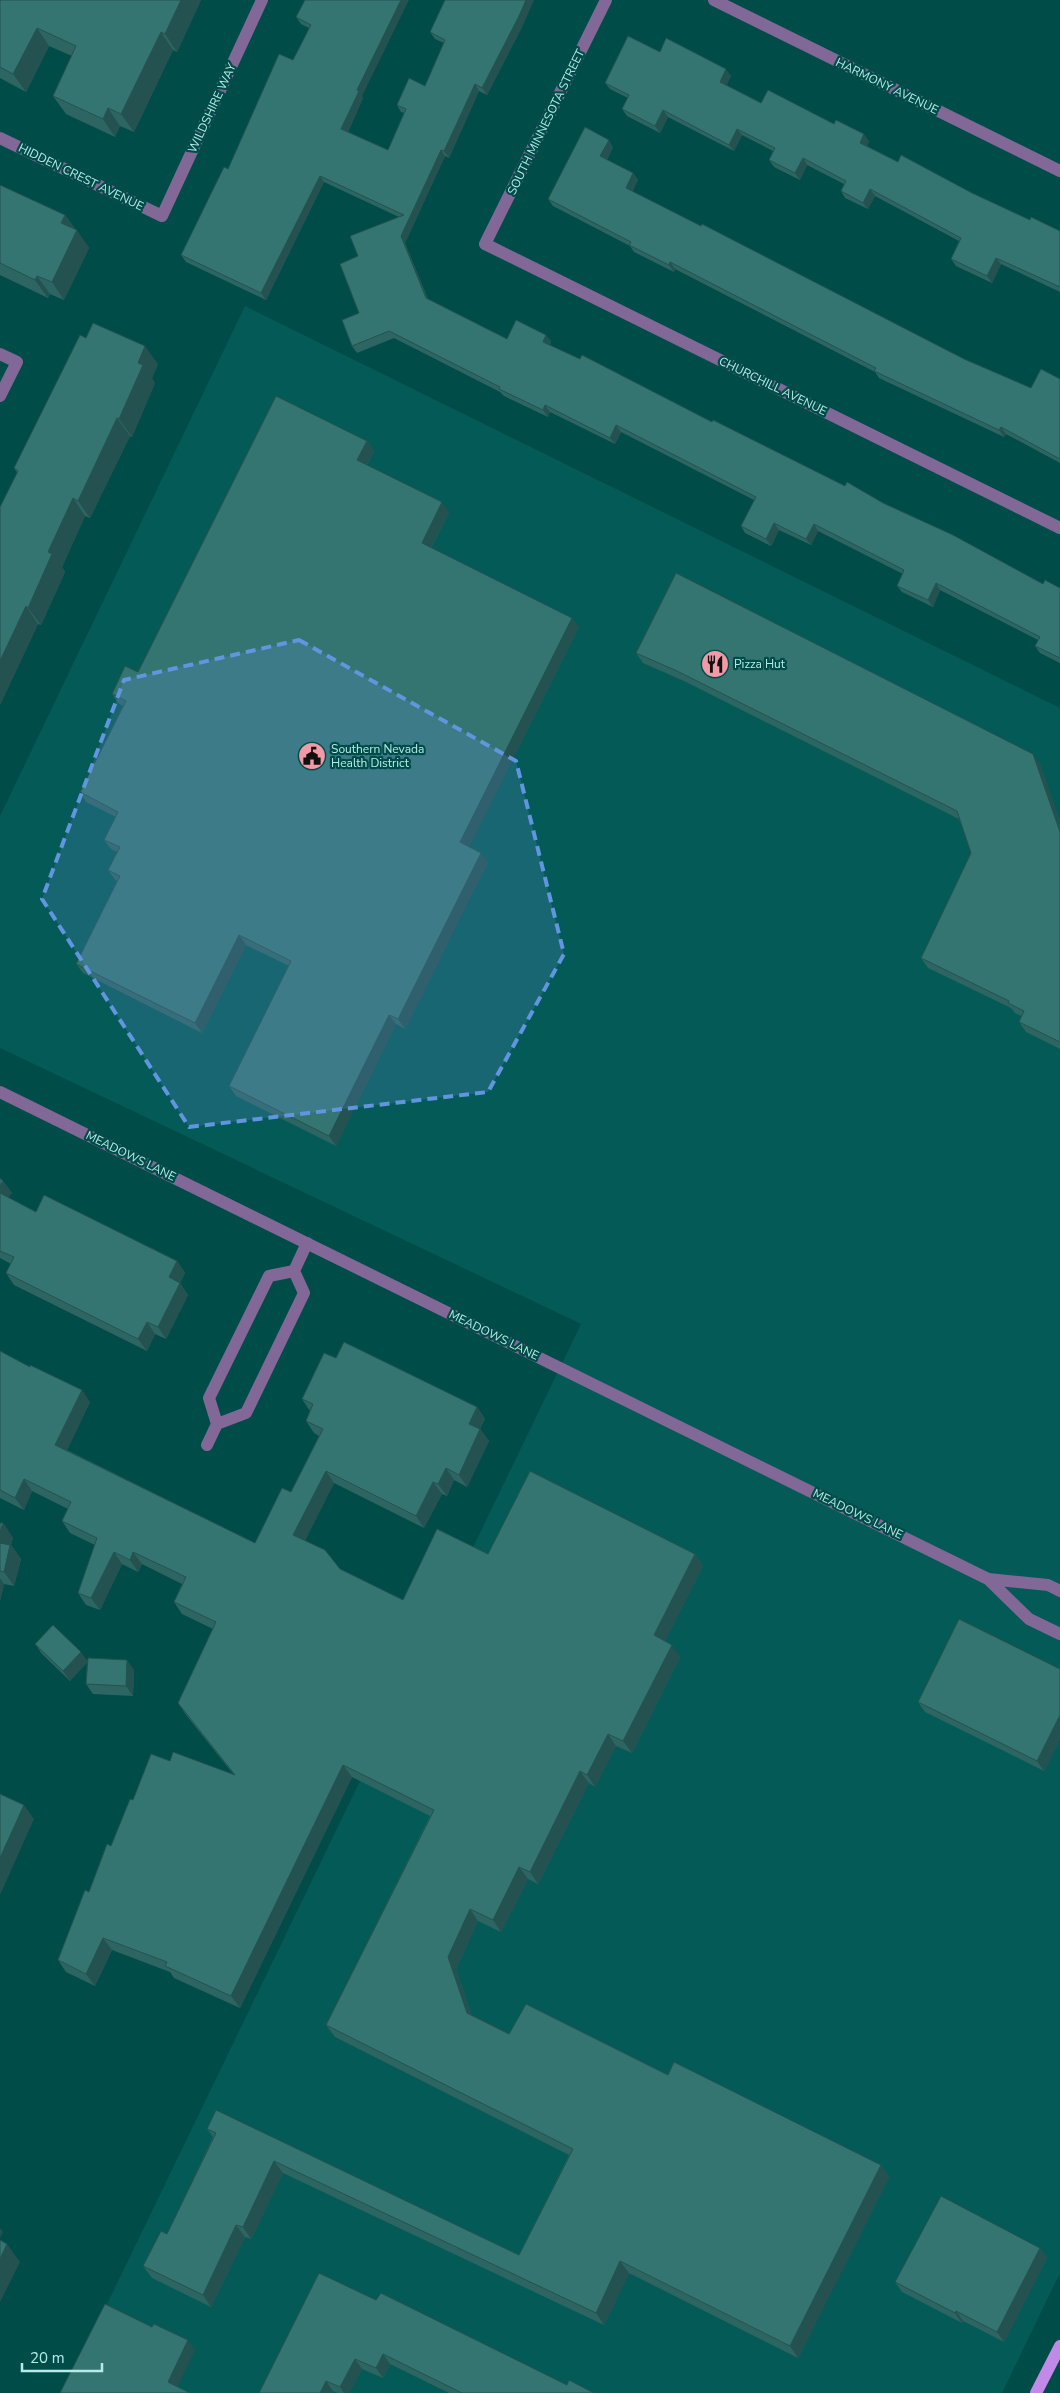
<svg xmlns="http://www.w3.org/2000/svg" width="1060" height="2393" font-family="'Nunito Sans',sans-serif">
<style>
.built{fill:#045a57}
.lines{fill:none;stroke-linecap:round;stroke-linejoin:round}
.minor{stroke:#826896;stroke-width:12}
.tertiary{stroke:#826896;stroke-width:12}
.primary{stroke:#c18ae8;stroke-width:12}
.wall{fill:#2d6562}
.shaded-wall{fill:#245250}
.building{fill:#347572;stroke:#245250}
.marked{fill:#6295df;fill-opacity:0.2;stroke:#6295df;stroke-width:4;stroke-dasharray:10 6;stroke-linejoin:round}
.labels{text-anchor:middle;stroke-width:4.5;stroke-linejoin:round;paint-order:stroke}
.street-label{font-size:12px;fill:#b6ebe7;stroke:#004c49}
.poi-label{font-size:12px;fill:#b6ebe7;stroke:#004c49;text-anchor:start}
</style>
<rect width="100%" height="100%" fill="#004c49"/>
<path class="built" d="M245,306L1060,708V2273L1002,2393H64L581,1324L0,1048V816Z"/>
<g class="lines">
<path class="minor" d="M606,0L485,244L1060,528
M714,0L1060,171
M0,138L162,216L262,0
M0,354L17,362L0,396
M294,1271L307,1243
M217,1424L209,1398L269,1276L294,1271
M207,1445L217,1424L246,1413L304,1293L294,1271"/>
<path class="tertiary" d="M0,1092L988,1579L1029,1619L1060,1634
M988,1579L1048,1585L1060,1591"/>
<path class="primary" d="M1036,2393L1060,2346"/>
</g>
<path class="wall" d="M0,0H201L177,52L173,50L134,132L120,126L115,137L66,114L53,96L72,56L49,46L26,92L0,78Z
M305,0L363,98L348,132L388,150L404,113L401,112L397,105L425,86L444,43L435,39L430,32L524,23L487,95L479,91L449,158L445,156L405,243L428,299L507,339L551,341L550,345L845,486L883,503L1043,584L1060,588V663L1040,653L1035,646L1038,640L940,590L933,607L902,592L897,586L903,574L818,531L811,545L779,530L771,546L745,533L741,526L754,500L621,432L615,444L550,412L548,417L504,396L500,392L394,338L357,353L352,346L359,313L358,256L399,217L324,182L266,300L186,262L181,255L228,169L293,60L309,28L301,24L296,17Z
M660,52L731,76L726,85L761,103L869,141L867,146L898,162L972,193L1030,220L1060,231V292L1001,264L992,283L956,266L951,259L959,241L875,196L868,209L845,198L841,191L844,184L807,165L800,180L774,167L769,160L773,151L742,135L734,151L668,117L660,133L627,116L622,109L628,98L610,89L605,83Z
M613,147L607,160L633,173L638,180L632,192L964,359L1031,388L1060,379V463L1006,434L1004,437L879,378L875,372L675,269L674,272L634,252L630,246L553,206L548,199Z
M0,185L65,215L89,248L64,300L50,294L48,298L0,275Z
M86,338L158,364L152,378L155,383L132,437L130,436L90,518L85,516L62,567L65,572L41,625L38,624L0,705L17,473L14,468Z
M367,441L374,451L367,465L449,512L431,548L579,627L469,846L488,862L405,1029L396,1024L336,1146L236,1096L229,1086L289,966L246,945L202,1033L83,973L76,964L117,881L115,880L108,870L117,852L111,849L104,840L116,817L86,802L80,792L123,706L118,703L112,694L138,672Z
M636,653L1040,764L1060,822V1049L1026,1032L1019,1022L1021,1016L1015,1013L1011,1008L928,968L921,958L971,853L959,819L684,681L643,663Z
M0,1178L3,1181L12,1193L8,1198L36,1212L177,1261L185,1273L180,1283L188,1295L166,1339L155,1334L147,1351L14,1285L6,1273L11,1264L0,1258Z
M0,1351L90,1402L67,1450L255,1543L291,1492L319,1436L314,1433L306,1421L310,1411L302,1399L336,1358L477,1407L485,1419L480,1429L489,1441L467,1487L454,1480L447,1496L442,1494L424,1528L334,1483L305,1540L340,1569L403,1600L488,1554H695L703,1566L665,1641L680,1657L632,1753L616,1746L595,1787L589,1783L538,1884L528,1879L501,1932L478,1921L456,1969L472,2016L509,2034L668,2075L881,2165L889,2177L798,2358L629,2273L604,2325L283,2173L251,2239L245,2237L211,2307L152,2278L143,2266L167,2234L213,2137L207,2129L519,2255L569,2155L335,2037L326,2025L430,1816L352,1777L240,2008L174,1978L170,1972L112,1950L95,1986L66,1972L58,1960L89,1892L133,1800L170,1761L234,1775L186,1715L178,1703L213,1629L182,1614L174,1602L182,1584L142,1564L138,1572L122,1564L100,1610L86,1605L78,1593L95,1545L70,1533L62,1521L68,1509L32,1491L24,1510L0,1498Z
M0,1523H3L13,1538L11,1545L21,1559L14,1586L4,1584L0,1601Z
M35,1644L88,1661L134,1670L133,1696L93,1694L86,1684L87,1662L70,1681L42,1654Z
M1060,1669V1739L1044,1771L925,1712L918,1702Z
M1040,2248L1047,2258L1004,2342L963,2321L962,2323L902,2292L895,2282Z
M376,2300L567,2385L594,2393H449L390,2364L383,2378L362,2369L349,2393H338L333,2391L332,2393H259Z"/>
<path class="shaded-wall" d="M181,0H201L177,52L165,34Z
M401,0H409L362,96L363,98L346,136L341,129L357,90Z
M526,0H534L524,23L487,95L482,88Z
M37,28L49,46L26,92L13,74Z
M161,32L173,50L134,132L121,114Z
M726,69L731,76L725,89L720,82Z
M475,84L479,91L449,158L444,151Z
M108,108L120,126L115,137L103,119Z
M663,110L668,117L660,133L655,126Z
M737,129L742,135L734,151L729,145Z
M864,134L869,141L865,149L860,143Z
M609,140L613,147L605,163L600,156Z
M441,150L445,156L405,243L430,305L426,298L401,236Z
M803,158L807,165L800,180L795,173Z
M633,173L638,180L630,195L626,188Z
M320,176L324,182L266,300L261,293Z
M870,189L875,196L868,209L863,203Z
M65,215L76,231L77,230L89,248L64,300L52,282L61,223Z
M996,258L1001,264L992,283L987,276Z
M670,262L675,269L674,272L669,265Z
M37,276L50,294L48,298L35,280Z
M546,335L551,341L548,348L543,342Z
M145,346L158,364L152,378L155,383L132,437L119,419L138,363Z
M545,405L550,412L548,417L543,410Z
M117,418L130,436L90,518L78,501Z
M616,425L621,432L615,444L610,438Z
M1001,427L1006,434L1004,437L999,430Z
M367,441L374,451L364,470L357,460Z
M73,498L85,516L62,567L65,572L41,625L28,608L48,552Z
M442,502L449,512L428,553L422,543Z
M774,523L779,530L771,546L766,539Z
M814,524L818,531L811,545L806,539Z
M936,583L940,590L933,607L928,600Z
M26,606L38,624L0,705V661Z
M572,618L579,627L467,851L460,842Z
M1033,754L1040,764L1060,822V832Z
M481,853L488,862L405,1029L398,1019Z
M239,935L246,945L202,1033L195,1023Z
M389,1015L396,1024L336,1146L329,1136Z
M3,1181L12,1193L5,1203L0,1197V1186Z
M177,1261L185,1273L180,1283L188,1295L166,1339L158,1327L169,1277Z
M147,1322L155,1334L147,1351L138,1339Z
M82,1390L90,1402L64,1457L55,1445Z
M477,1407L485,1419L479,1432L480,1429L489,1441L467,1487L459,1475L469,1424Z
M446,1468L454,1480L447,1496L438,1484Z
M326,1471L334,1483L302,1547L293,1535Z
M24,1479L32,1491L24,1510L15,1498Z
M433,1482L442,1494L424,1528L416,1516Z
M3,1523L13,1538L11,1545L21,1559L14,1586L4,1572L0,1546V1533Z
M114,1552L122,1564L100,1610L91,1598Z
M133,1552L142,1564L138,1572L130,1560Z
M695,1554L703,1566L662,1647L654,1635Z
M0,1578L4,1584L0,1601Z
M672,1645L680,1657L632,1753L623,1741Z
M81,1652L88,1662L70,1681L63,1671Z
M127,1660L134,1670L133,1696L126,1686Z
M1060,1715V1739L1044,1771L1037,1761Z
M608,1734L616,1746L595,1787L587,1775Z
M343,1765L352,1777L240,2008L231,1996Z
M580,1771L589,1783L538,1884L530,1872Z
M24,1805L34,1819L0,1895V1858Z
M519,1867L528,1879L501,1932L493,1920Z
M470,1909L478,1921L456,1969L475,2025L467,2013L448,1957Z
M103,1938L112,1950L95,1986L86,1974Z
M274,2161L283,2173L251,2239L243,2227Z
M881,2165L889,2177L798,2358L790,2346Z
M236,2225L245,2237L211,2307L203,2295Z
M0,2228L3,2232L0,2238Z
M7,2244L20,2262L0,2302V2259Z
M1040,2248L1047,2258L1004,2342L997,2332Z
M620,2261L629,2273L604,2325L596,2313Z
M956,2311L963,2321L962,2323L955,2313Z
M188,2340L195,2350L175,2392L168,2382Z
M383,2354L390,2364L383,2378L376,2368Z
M355,2359L362,2369L349,2393H344L340,2387Z
M326,2381L333,2391L332,2393H320Z"/>
<path class="building" d="M0,0H181L165,34L161,32L121,114L108,108L103,119L53,96L76,46L37,28L13,74L0,67Z
M305,0H401L357,90L359,91L341,129L388,150L406,109L397,105L409,78L425,86L445,40L430,32L445,0H526L519,16L482,88L475,84L444,151L441,150L401,236L426,298L507,339L516,320L546,335L543,342L580,359L582,355L712,422L713,420L845,486L847,482L883,503L953,535L1043,584L1045,580L1060,588V658L1035,646L1040,637L936,583L928,600L897,586L904,570L814,524L806,539L774,523L766,539L741,526L756,497L616,425L610,438L545,405L543,410L499,389L500,387L389,331L352,346L342,320L359,313L340,264L358,256L350,236L404,215L320,176L261,293L181,255L224,167L228,169L279,54L293,60L311,25L296,17Z
M628,36L660,52L666,38L726,69L720,82L761,103L768,90L834,124L836,120L864,134L860,143L898,162L901,155L972,193L1030,220L1031,217L1060,231V287L996,258L987,276L951,259L961,238L870,189L863,203L841,191L846,181L803,158L795,173L769,160L775,148L737,129L729,145L663,110L655,126L622,109L629,95L605,83Z
M585,127L609,140L600,156L633,173L626,188L701,226L702,224L964,359L1031,388L1041,369L1060,379V459L1001,427L999,430L874,371L876,368L670,262L669,265L629,245L631,242L548,199Z
M0,185L65,215L61,223L77,230L52,282L37,276L35,280L0,263Z
M93,323L145,346L138,363L143,365L119,419L117,418L78,501L73,498L48,552L52,554L28,608L26,606L0,661V507L18,471L14,468L80,335L86,338Z
M276,396L367,441L357,460L442,502L422,543L572,618L460,842L481,853L398,1019L389,1015L329,1136L229,1086L291,961L239,935L195,1023L76,964L120,876L108,870L120,847L104,840L118,812L80,792L126,701L112,694L125,666L138,672Z
M676,573L1033,754L1060,832V1042L1019,1022L1024,1011L1008,1003L1009,1001L921,958L971,853L957,811L677,671L636,653Z
M0,1178L3,1181L0,1186Z
M0,1193L36,1212L44,1195L177,1261L169,1277L180,1283L158,1327L147,1322L138,1339L6,1273L14,1257L0,1251Z
M344,1342L477,1407L469,1424L480,1429L459,1475L446,1468L438,1484L433,1482L416,1516L326,1471L293,1535L325,1550L340,1569L403,1600L437,1529L488,1554L530,1471L695,1554L654,1635L672,1645L623,1741L608,1734L587,1775L580,1771L530,1872L519,1867L493,1920L470,1909L448,1957L467,2013L509,2034L526,2004L668,2075L674,2062L881,2165L790,2346L620,2261L596,2313L274,2161L243,2227L236,2225L203,2295L143,2266L161,2231L167,2234L216,2133L207,2129L216,2110L519,2255L573,2149L326,2025L434,1810L343,1765L231,1996L165,1966L167,1962L103,1938L86,1974L58,1960L85,1890L89,1892L107,1844L111,1846L130,1799L133,1800L151,1754L170,1761L173,1752L235,1775L178,1703L216,1622L174,1602L186,1577L133,1552L130,1560L114,1552L91,1598L78,1593L97,1538L62,1521L71,1502L24,1479L15,1498L0,1490V1351L30,1367V1365L82,1390L55,1445L255,1543L282,1488L291,1492L323,1429L306,1421L313,1404L302,1399L324,1353L336,1358Z
M0,1523H3L0,1533Z
M0,1543L10,1545L4,1572L0,1571Z
M959,1619L1060,1669V1715L1037,1761L918,1702Z
M53,1625L81,1652L63,1671L35,1644Z
M88,1658L127,1660L126,1686L86,1684Z
M0,1794L24,1805L0,1858Z
M941,2196L1040,2248L997,2332L956,2311L955,2313L895,2282Z
M0,2240L7,2244L0,2259Z
M319,2273L376,2300L381,2293L567,2385L569,2380L594,2393H462L383,2354L376,2368L355,2359L340,2387L326,2381L320,2393H259Z
M105,2304L152,2327L154,2324L188,2340L168,2382L190,2393H60Z"/>
<path class="marked" d="M299,640L516,761L564,954L488,1092L189,1127L42,899L124,680Z"/>
<defs>
<g id="restaurant-disc" transform="scale(1.4375)"><circle r="9.5" fill="#f39aa7" stroke="#004c49"/><path d="M-5-6h1v4h1v-4h1v4h1v-4h1v5L-1.5 .5V6h-2V.5L-5-1ZM5-6V6H3V1.5H1.5Q1.5-4 5-6Z" fill="#111"/></g>
<g id="civic-disc" transform="scale(1.4375)"><circle r="9.5" fill="#f39aa7" stroke="#004c49"/><path d="M-.6-6.5H3V-4.5H.6V-3L4-1V1h2V6H-6V1h2V-1L-.6-3ZM-1.2 2.5V6h2.4V2.5Z" fill="#111"/></g>
</defs>
<g fill-rule="evenodd">
<use href="#restaurant-disc" x="715" y="664"/>
<use href="#civic-disc" x="312" y="756"/>
</g>
<g class="labels">
<g class="street-label">
<text transform="translate(887 86) rotate(26)" y="4">HARMONY AVENUE</text>
<text transform="translate(212 108) rotate(-65)" y="4">WILDSHIRE WAY</text>
<text transform="translate(546 122) rotate(-64)" y="4">SOUTH MINNESOTA STREET</text>
<text transform="translate(81 177) rotate(26)" y="4">HIDDEN CREST AVENUE</text>
<text transform="translate(773 386) rotate(26)" y="4">CHURCHILL AVENUE</text>
<text transform="translate(131 1156) rotate(26)" y="4">MEADOWS LANE</text>
<text transform="translate(494 1335) rotate(26)" y="4">MEADOWS LANE</text>
<text transform="translate(858 1514) rotate(26)" y="4">MEADOWS LANE</text>
</g>
<g class="poi-label">
<text x="734" y="668">Pizza Hut</text>
<text x="331" y="753">Southern Nevada<tspan x="331" dy="14">Health District</tspan></text>
</g>
</g>
<path d="M22 2363v8h80v-8" fill="none" stroke="#b6ebe7" stroke-width="2.5"/>
<text x="30" y="2363" font-size="15" fill="#b6ebe7" stroke="#004c49" stroke-width="4" paint-order="stroke">20 m</text>
</svg>
